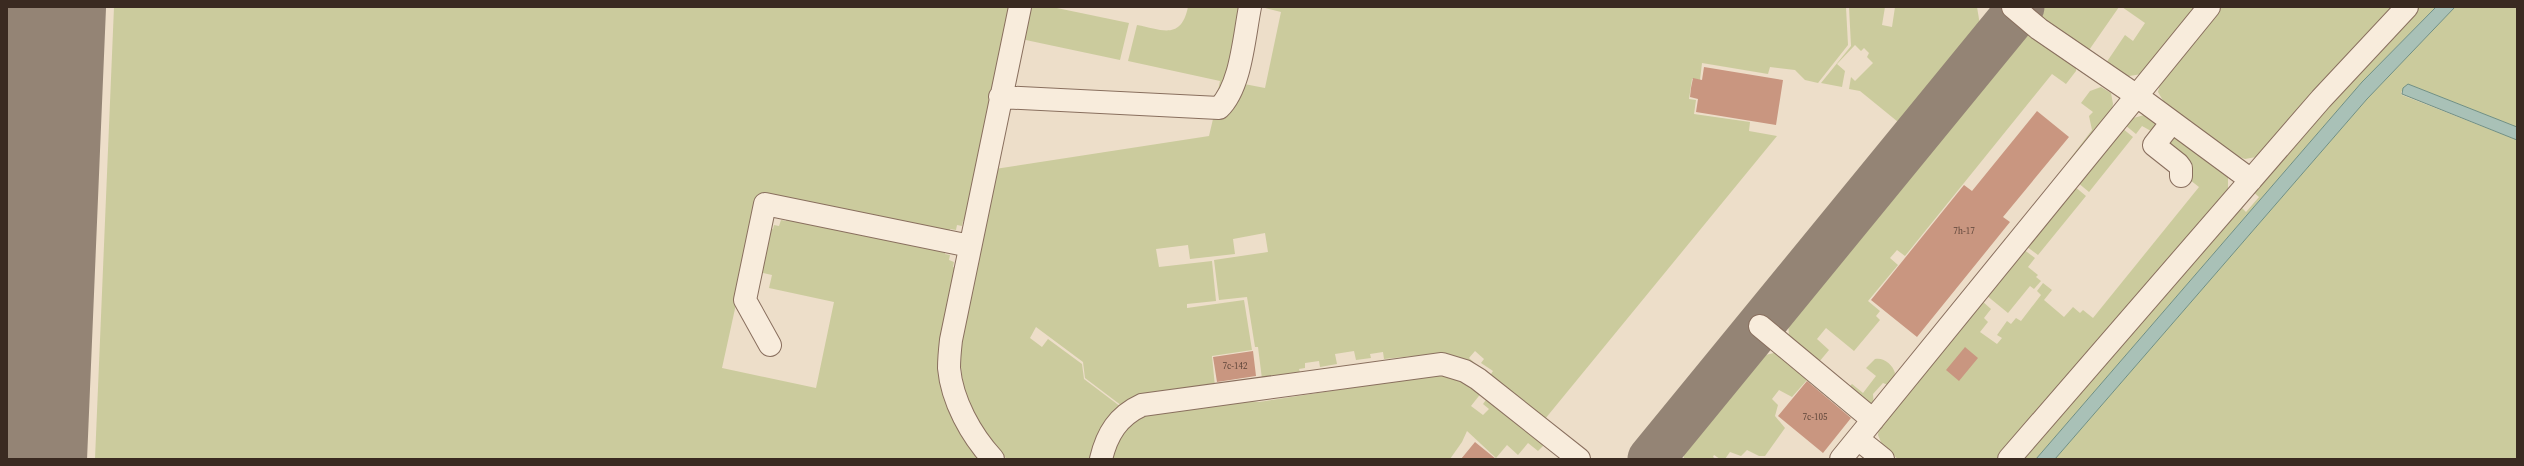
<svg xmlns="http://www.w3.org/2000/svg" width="2524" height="466" font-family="'Source Serif 4',serif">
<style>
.green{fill:#cbcb9d}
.water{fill:#a9c1b7;stroke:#709084}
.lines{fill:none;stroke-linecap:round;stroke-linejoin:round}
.taxiway{stroke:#948475;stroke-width:47}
.runway{stroke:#948475;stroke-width:118}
.building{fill:#c99680}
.minor-casing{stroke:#896f5e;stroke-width:24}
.minor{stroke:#f8ecdc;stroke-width:22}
.labels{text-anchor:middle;stroke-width:3.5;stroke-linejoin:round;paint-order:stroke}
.number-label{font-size:9px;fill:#5e4539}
</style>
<rect width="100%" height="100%" fill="#eddec9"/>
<path class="green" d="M114,7H1012L967,222L963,221L962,226L957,225L956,230L950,229L949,234L760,195L722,368L816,388L834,302L769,288L772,275L759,272L769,228L773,229L774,225L779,226L781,220L786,221L787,216L946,249L945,254L950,255L949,260L954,262L953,267L958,268L942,347L985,459H95Z
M1028,7H1052L1129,23L1120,60L1021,39Z
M1188,7H1243L1229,74L1217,95L1220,81L1128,61L1137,25C1163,30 1181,40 1188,7Z
M1261,7H1846L1848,45L1818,83L1805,80L1795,70L1770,67L1768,74L1702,63L1700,80L1692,79L1689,99L1696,100L1694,114L1750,122L1749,131L1777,136L1545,419L1489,377L1493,371L1481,363L1484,359L1475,351L1469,358L1478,366L1476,368L1414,358V356L1384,359L1383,352L1370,354L1371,358L1356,360L1354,351L1335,354L1337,364L1320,367L1319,361L1305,363V368L1299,369L1300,372L1262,379L1258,347H1255L1247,297L1219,300L1214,260L1268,252L1265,233L1233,239L1235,254L1190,259L1188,245L1156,249L1159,267L1212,261L1216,301L1187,304V308L1244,300L1252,350L1212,356L1215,387L1122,406L1085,378L1083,362L1036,327L1030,338L1042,347L1048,339L1082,364L1084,379L1121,407L1093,459H1007C999,452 994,443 988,435C964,403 960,379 960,340L995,169L1209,136L1213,119L1220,117L1239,83L1265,88L1281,12Z
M1849,7H1885L1882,25L1892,27L1895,7H1977L1981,31L1903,126L1860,91L1849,89L1851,77L1855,81L1873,63L1867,57L1869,53L1864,48L1861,51L1855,45L1837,64L1845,71L1842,87L1821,83L1851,46Z
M2044,7H2119L2087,53L2042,19Z
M2122,7H2199L2142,74L2123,77L2104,66L2125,35L2133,41L2145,23Z
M2220,7H2395L2256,157L2245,159L2237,156L2165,104L2158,92L2161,80Z
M2419,7H2436L2362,82L2036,459H2021L2240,206L2246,212L2259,197L2252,191L2327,105Z
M2455,7H2517V127L2408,84L2401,92L2402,95L2517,140V459H2055L2367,99Z
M2030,34L2076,67V71L2066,84L2052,74L1905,256L1897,250L1890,258L1898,265L1868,301L1880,311L1876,316L1880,320L1854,351L1826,328L1817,339L1829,350L1819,362L1789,338L1788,318L2017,38Z
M2101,87L2111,93L2113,104L2111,113L2069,166L2066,164L2092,130L2089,116L2093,112L2081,103L2090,91Z
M2144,115L2158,123L2151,131L2142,126L2136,134L2125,125L2130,119Z
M2122,128L2133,137L2089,192L2077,182Z
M2173,134L2228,174V190L1998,459H1898L1883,447L1878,435L1879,428L1982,301L1991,309L1984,318L1988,322L1980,332L1997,344L2002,338L1997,335L2007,321L2011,324L2016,318L2021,321L2041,295L2037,291L2043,283L2052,290L2044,300L2064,317L2073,307L2080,313L2083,310L2093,318L2199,187L2190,180C2200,166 2177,154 2168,146Z
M2074,186L2086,196L2038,255L2026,246Z
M2023,249L2035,258L2028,267L2038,275L2036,277L2041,281L2034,289L2030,286L2008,313L1986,295Z
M1778,352L1807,375V380L1792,397L1779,390L1772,399L1778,405L1775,416L1785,428L1765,456H1759L1747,450L1741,456L1730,452L1725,459H1720L1714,455L1713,457L1716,459H1684L1683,447L1757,357Z
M1875,359C1884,357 1893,365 1895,373L1891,386L1883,383L1873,394L1874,407L1849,387L1852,384L1863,393L1876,376L1866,368Z
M1448,373L1482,392L1471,406L1483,415L1489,409L1483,404L1488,397L1546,443L1538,451L1528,443L1518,455L1507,445L1496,458L1467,431L1462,442L1450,459H1109L1117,437L1144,413L1240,400L1259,402Z"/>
<path class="water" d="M2436,7H2455L2367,99L2055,459H2036L2362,82Z
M2408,84L2517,127V140L2402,94L2403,88Z"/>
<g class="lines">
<path class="taxiway" d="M1651,459L2021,7"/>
<path class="runway" d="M28,459L47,7"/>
</g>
<path class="building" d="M1704,67L1783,80L1776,125L1696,112L1698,99L1690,97L1691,88L1693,78L1702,80Z
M2037,111L2069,137L2003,217L2010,222L1917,337L1871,300L1964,185L1972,191Z
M1965,347L1978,358L1959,381L1946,370Z
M1253,351L1256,376L1217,382L1213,357Z
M1807,381L1851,418L1823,453L1778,416Z
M1475,442L1496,459H1461Z"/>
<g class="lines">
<g class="minor-casing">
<path id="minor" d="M2013,7L2039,29L2137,96L2251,180
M1000,97L1219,108C1241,87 1244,37 1250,7
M2172,122L2154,145L2178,164L2181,168V176
M1760,326L1873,420
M770,345L745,300L765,204L970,246
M1858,439L1883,459
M993,459C971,435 952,401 949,368C949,359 950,349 951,340L1020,7
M1101,459C1107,434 1118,416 1142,405L1442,364L1465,371L1478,379L1579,459
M1841,459L2209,7
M2009,459L2321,99L2407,7"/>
</g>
<use href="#minor" class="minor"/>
</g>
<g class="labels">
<g class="number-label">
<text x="1964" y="234">7h-17</text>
<text x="1235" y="369">7c-142</text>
<text x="1815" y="420">7c-105</text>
</g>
</g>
<rect width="2524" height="466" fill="none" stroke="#3a2a21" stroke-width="16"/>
</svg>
